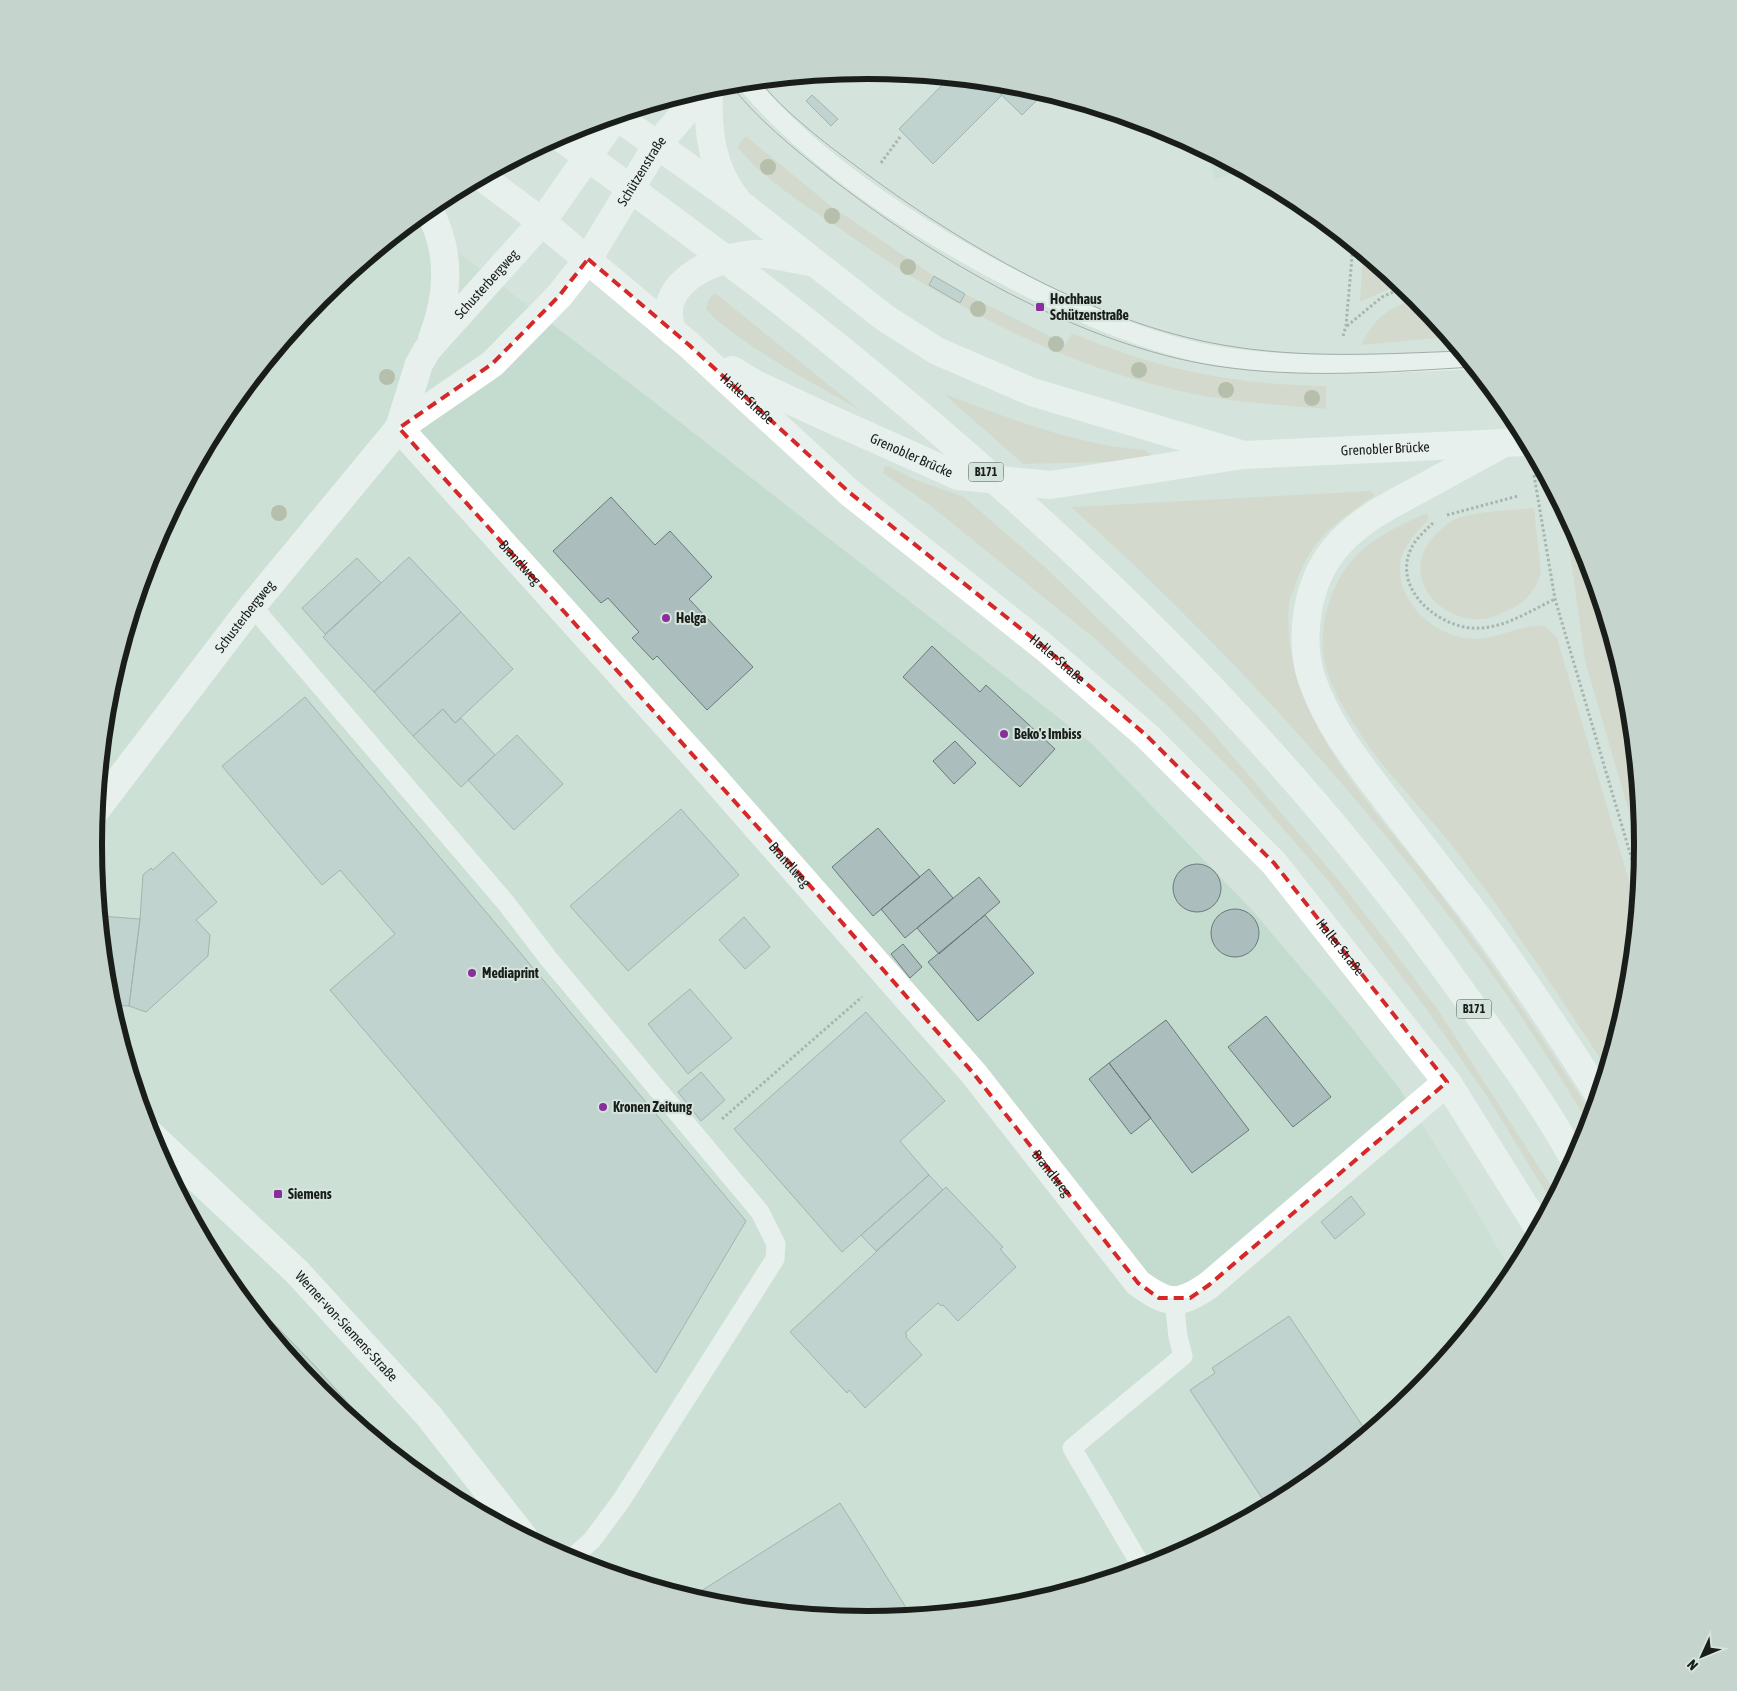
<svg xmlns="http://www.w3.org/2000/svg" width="1737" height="1691" font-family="'Asap Condensed',sans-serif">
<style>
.built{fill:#c4dccf}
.green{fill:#d2cfbb}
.building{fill:#abbebd;stroke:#687a7a}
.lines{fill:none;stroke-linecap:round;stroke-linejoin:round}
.path{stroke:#737d78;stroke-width:3;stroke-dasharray:2.5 2.5;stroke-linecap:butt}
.service{stroke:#fff;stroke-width:19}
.minor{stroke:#fff;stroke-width:28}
.tertiary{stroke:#fff;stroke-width:28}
.secondary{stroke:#fff;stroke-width:28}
.primary{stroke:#fff;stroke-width:28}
.tram{stroke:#636c67;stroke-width:1}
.tree{fill:#909270}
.marked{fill:none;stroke:#d62828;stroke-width:4;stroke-dasharray:10 6;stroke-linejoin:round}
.poi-dot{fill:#892f9b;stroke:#d4e4dc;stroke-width:2}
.labels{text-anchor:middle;stroke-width:4;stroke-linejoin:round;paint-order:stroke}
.shield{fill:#d4e4dc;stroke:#515955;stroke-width:1}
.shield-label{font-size:12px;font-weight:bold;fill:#191e1b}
.street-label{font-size:14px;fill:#191e1b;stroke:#d4e4dc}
.poi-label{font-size:14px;font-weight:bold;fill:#191e1b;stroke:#d4e4dc;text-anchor:start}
.rim{fill:none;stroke:#191e1b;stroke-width:6}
</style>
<rect width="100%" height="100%" fill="#d4e4dc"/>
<path class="built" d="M1207,152L1243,171L1215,179Z
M415,219L649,398L1091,743L1252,910L1344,1018L1399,1088L1464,1190L1514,1276L1417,1394L1299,1490L1165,1562L1020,1606L869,1621L717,1606L571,1562L437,1490L320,1394L224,1276L152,1142L108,997L93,845L108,694L152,548L224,414L320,297Z"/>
<path class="green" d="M746,136L831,206L934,276L929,285L960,303L965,294L1066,344L1072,333C1160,370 1230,384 1326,386V409C1282,405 1238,403 1194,394C1063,367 955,309 846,233C808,207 767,183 737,147Z
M1363,253L1401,284L1360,302Z
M715,293L860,410L789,370L744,341L715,319L706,309L709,299Z
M1417,298L1449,337L1361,345C1375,317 1388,308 1417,298Z
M944,394C1009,418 1075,445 1145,450L1151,455V459L1146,461L1023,464Z
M889,466L914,479L964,497L1045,567L1198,716L1341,883L1396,954L1438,1010L1557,1195L1552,1203L1490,1101L1425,1007L1330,883L1239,778L1168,706L1094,638L927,503L883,473L884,467Z
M1370,491L1375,495C1337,522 1312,537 1296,583C1294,590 1290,597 1289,604C1279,723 1386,818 1450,907C1500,975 1547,1045 1593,1116L1590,1125C1553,1066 1517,1007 1476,952C1357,791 1220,641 1071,507Z
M1534,508L1541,571C1538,588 1527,601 1511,609C1503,613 1492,618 1483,619C1437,623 1399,574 1434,536C1441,529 1448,522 1458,518C1483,510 1508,511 1534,508Z
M1564,509L1585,549L1629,694L1644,846L1643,860L1585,661Z
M1427,513L1429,519C1419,530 1404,545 1401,560C1393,602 1438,640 1477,639C1500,638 1521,624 1545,626L1557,638L1638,911L1629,997L1607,1069C1558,994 1509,919 1454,848C1427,813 1393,781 1367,744C1351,720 1332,692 1325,664C1316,627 1333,574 1362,550C1381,533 1405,523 1427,513Z"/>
<path class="building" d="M949,78L988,82L1002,95L933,164L899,129Z
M988,82L1020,85L1045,92L1022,115Z
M812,95L838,119L831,126L806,101Z
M934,276L965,294L960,303L929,285Z
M611,497L655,545L670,531L712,577L689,599L753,667L707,710L657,656L653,660L632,638L639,632L608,598L601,603L553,551Z
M409,557L461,612L374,692L323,637Z
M357,558L381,583L325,634L302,608Z
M461,612L513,669L455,723L443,709L413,736L374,692Z
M932,646L980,692L986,685L1055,749L1020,787L903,677Z
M305,697L746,1221L656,1373L330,990L395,934L340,870L322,885L222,766Z
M443,709L455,723L461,718L495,755L461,787L413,736Z
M517,735L563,784L514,830L468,780Z
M955,741L976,763L954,784L933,761Z
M681,809L739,875L628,971L570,906Z
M878,828L920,877L873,916L832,867Z
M173,852L217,902L196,920L210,935L208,956L146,1012L129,1006L140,919L143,875L151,868L153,870Z
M1173 888a24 24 0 1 1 48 0a24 24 0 1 1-48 0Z
M929,869L953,898L905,938L881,909Z
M979,877L1000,902L939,954L917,928Z
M1211 933a24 24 0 1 1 48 0a24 24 0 1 1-48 0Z
M985,915L1034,973L978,1021L928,962Z
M100,916L140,919L129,1006L110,1005Z
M744,917L770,947L745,969L719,940Z
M903,944L922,967L910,978L891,954Z
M690,989L732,1038L688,1074L648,1024Z
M866,1012L945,1101L900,1141L929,1175L842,1252L734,1129Z
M1266,1016L1331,1097L1293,1127L1228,1047Z
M1166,1020L1249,1130L1192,1173L1109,1063Z
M1109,1063L1151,1118L1131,1134L1089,1079Z
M701,1072L725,1100L701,1121L678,1092Z
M929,1175L943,1190L876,1251L861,1235Z
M946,1187L1003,1247L1000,1249L1016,1267L958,1321L943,1305L941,1306L938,1303L905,1333L907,1335L906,1337L922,1355L865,1408L849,1390L847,1393L790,1332Z
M1351,1196L1365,1214L1335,1239L1321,1222Z
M218,1266L315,1366L393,1453L320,1394L224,1276Z
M1289,1316L1368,1434L1312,1480L1293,1494L1268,1507L1190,1390L1215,1373L1212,1368Z
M840,1503L912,1617L868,1621L717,1606L690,1598Z"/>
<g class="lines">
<path class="path" d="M881,163L900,137
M1347,326L1382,297L1404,287
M1343,336L1346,326L1353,245
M1534,475L1555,599L1640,887
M1447,515L1518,496
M1433,523C1425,531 1415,539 1411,549C1391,591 1443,631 1480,628C1506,627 1532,610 1555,599
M722,1119L862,997"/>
<path class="service" d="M746,82C826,177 960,257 1072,308C1114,327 1158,344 1202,353C1291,370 1378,364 1468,360
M252,606L506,903L548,958L760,1212L776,1244L775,1259L621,1501L592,1540L569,1561
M1143,1569L1072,1448L1183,1356L1178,1337L1174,1300"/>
<g class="minor">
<path id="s1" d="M399,428L697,759L974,1074L1138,1283C1168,1305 1179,1306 1209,1285L1447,1082"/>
<path id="s2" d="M150,1134L297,1272L428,1415L523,1536"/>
</g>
<g class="tertiary">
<path d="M709,88C707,130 711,169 739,203"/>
<path d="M428,209C452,251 449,295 432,339"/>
<path id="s3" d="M399,428L419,364L427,350L542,222L617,115"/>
<path id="s4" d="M96,810L252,606L399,428L492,364L559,296L588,259L657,145L706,88"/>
</g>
<g class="secondary">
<path d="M616,116L739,203L885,318L937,351L1032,392L1237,453"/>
<path id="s5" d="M482,177L542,222L688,344L850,493L1044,647L1147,736L1274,863L1447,1082L1539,1229"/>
<path d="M673,332C650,281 724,252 764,254C779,255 795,260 810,262"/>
<path id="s6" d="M732,370L755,384L826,417L958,476L1051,485L1243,455L1528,442"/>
</g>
<path class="primary" d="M559,136C651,204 744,271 833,343C1066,531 1283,740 1457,985C1498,1042 1541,1099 1575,1161
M1504,443C1477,458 1449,473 1422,488C1390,505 1355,522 1333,551C1307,584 1299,637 1311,677C1328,727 1357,761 1388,802C1415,837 1442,872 1469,906C1516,967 1558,1031 1599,1095"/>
<path class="tram" d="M760,81C783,111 825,143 856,166C960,244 1094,323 1223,345C1302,359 1381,354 1461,351
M730,84C757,119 792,147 827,175C934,259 1080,345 1216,366C1302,379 1388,372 1474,367"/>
</g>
<g class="tree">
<circle cx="768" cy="167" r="8"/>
<circle cx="832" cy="216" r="8"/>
<circle cx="908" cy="267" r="8"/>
<circle cx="978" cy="309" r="8"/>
<circle cx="1056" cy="344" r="8"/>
<circle cx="1139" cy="370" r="8"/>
<circle cx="387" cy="377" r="8"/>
<circle cx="1226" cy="390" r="8"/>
<circle cx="1312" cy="398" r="8"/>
<circle cx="279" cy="513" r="8"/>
</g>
<path d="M0 0H1737V1691H0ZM588,259L688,344L850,493L1044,647L1147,736L1274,863L1447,1082L1209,1285L1190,1298H1159L1138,1283L974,1074L798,872L399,428L492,364L559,296Z" fill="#d4e4dc" fill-opacity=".55" fill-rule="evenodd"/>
<path class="marked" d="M588,259L688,344L850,493L1044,647L1147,736L1274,863L1447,1082L1209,1285L1190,1298H1159L1138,1283L974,1074L798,872L399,428L492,364L559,296Z"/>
<g class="poi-dot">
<rect x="1035" y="302" width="10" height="10" rx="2.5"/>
<circle cx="666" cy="618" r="5"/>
<circle cx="1004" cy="734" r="5"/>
<circle cx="472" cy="973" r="5"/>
<circle cx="603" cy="1107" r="5"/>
<rect x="273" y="1189" width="10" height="10" rx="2.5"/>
</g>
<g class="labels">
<g class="shield">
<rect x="968.5" y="462.5" width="35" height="19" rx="4"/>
<rect x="1456.5" y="999.5" width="35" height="19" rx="4"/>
</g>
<g class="shield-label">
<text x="986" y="476">B171</text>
<text x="1474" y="1013">B171</text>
</g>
<g class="street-label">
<text dy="5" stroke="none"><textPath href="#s4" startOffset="846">Schützenstraße</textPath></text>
<text dy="5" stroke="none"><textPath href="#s3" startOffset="172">Schusterbergweg</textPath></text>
<text dy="5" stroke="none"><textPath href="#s5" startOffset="346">Haller Straße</textPath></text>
<text dy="5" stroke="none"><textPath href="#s6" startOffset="680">Grenobler Brücke</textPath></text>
<text dy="5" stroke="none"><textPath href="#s6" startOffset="199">Grenobler Brücke</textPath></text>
<text dy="5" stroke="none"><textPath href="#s1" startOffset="181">Brandlweg</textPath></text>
<text dy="5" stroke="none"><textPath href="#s4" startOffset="244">Schusterbergweg</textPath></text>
<text dy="5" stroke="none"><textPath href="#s5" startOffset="751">Haller Straße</textPath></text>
<text dy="5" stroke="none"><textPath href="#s1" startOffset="586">Brandlweg</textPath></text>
<text dy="5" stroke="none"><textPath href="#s5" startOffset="1156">Haller Straße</textPath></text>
<text dy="5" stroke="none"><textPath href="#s1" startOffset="991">Brandlweg</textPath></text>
<text dy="5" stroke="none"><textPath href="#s2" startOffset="275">Werner-von-Siemens-Straße</textPath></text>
</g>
<g class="poi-label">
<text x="1050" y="304">Hochhaus<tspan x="1050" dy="16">Schützenstraße</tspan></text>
<text x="676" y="623">Helga</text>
<text x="1014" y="739">Beko's Imbiss</text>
<text x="482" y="978">Mediaprint</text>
<text x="613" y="1112">Kronen Zeitung</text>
<text x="288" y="1199">Siemens</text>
</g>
</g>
<path d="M0 0H1737V1691H0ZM102 845a766 766 0 1 1 1532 0a766 766 0 1 1-1532 0Z" fill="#c5d4cd" fill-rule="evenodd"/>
<path class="rim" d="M102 845a766 766 0 1 1 1532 0a766 766 0 1 1-1532 0Z"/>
<g transform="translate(1702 1656) rotate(226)" stroke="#d4e4dc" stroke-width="4" paint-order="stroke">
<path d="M0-4L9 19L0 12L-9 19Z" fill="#191e1b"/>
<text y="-8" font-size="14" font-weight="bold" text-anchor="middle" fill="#191e1b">N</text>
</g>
</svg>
